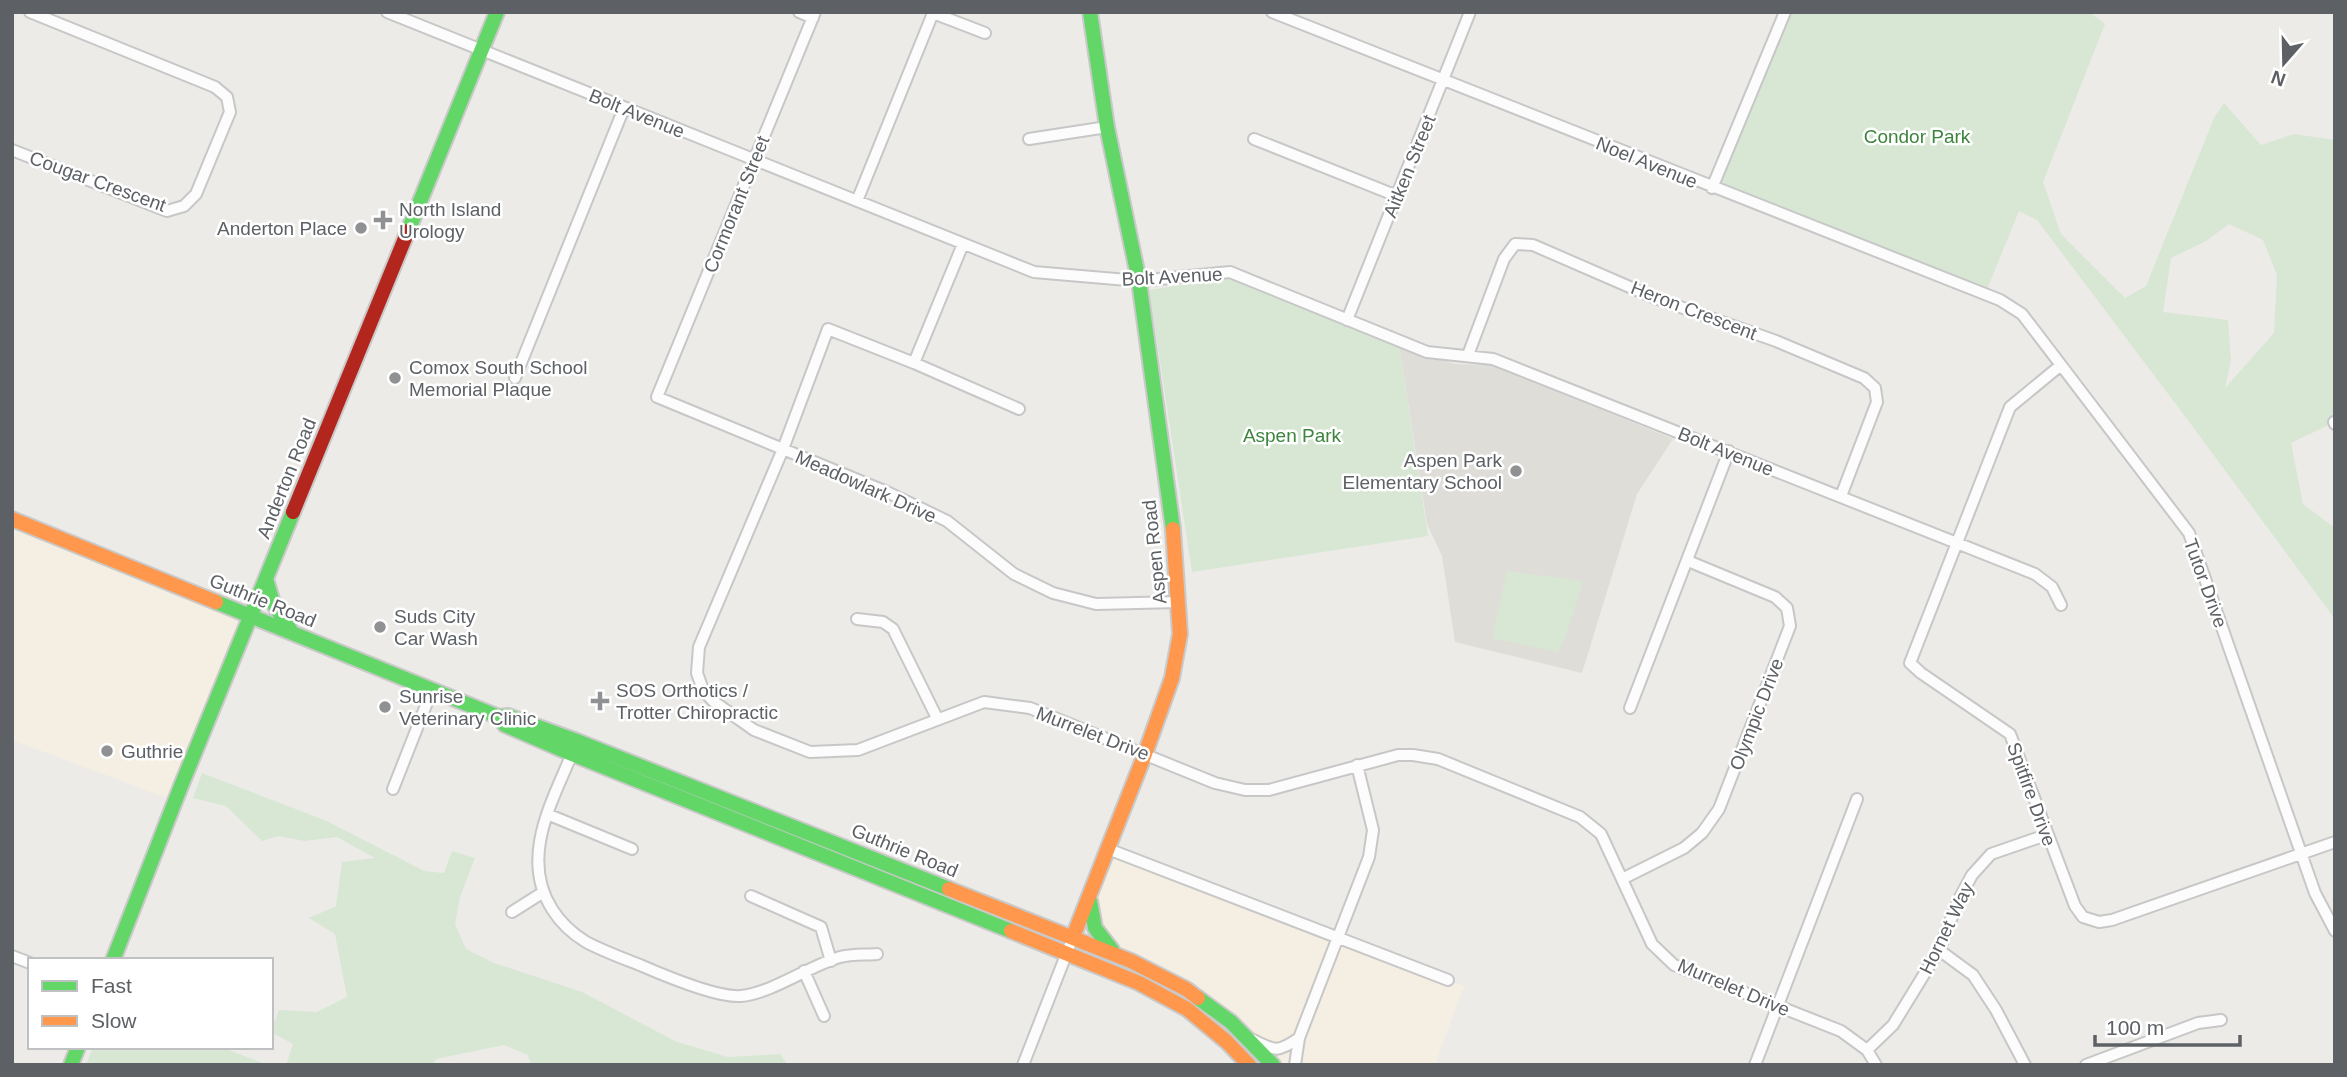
<svg xmlns="http://www.w3.org/2000/svg" width="2347" height="1077" font-family="Arial,sans-serif">
<style>
.commercial{fill:#f4efe2}
.education{fill:#dfddd8}
.green{fill:#d7e7d4;fill-rule:evenodd}
.lines{fill:none;stroke-linecap:round;stroke-linejoin:round}
.street-casing{stroke:#c7c7c7;stroke-width:14}
.fast-casing{stroke:#c9c9c9;stroke-width:18}
.slow-casing{stroke:#c9c9c9;stroke-width:18}
.jam-casing{stroke:#c9c9c9;stroke-width:18}
.street{stroke:#fcfcfc;stroke-width:10}
.fast{stroke:#63d668;stroke-width:14}
.slow{stroke:#ff974d;stroke-width:14}
.jam{stroke:#b3261e;stroke-width:14}
.poi-dot{fill:#8f9193;stroke:#fff;stroke-width:2.5}
.labels{text-anchor:middle;stroke-width:5;stroke-linejoin:round;paint-order:stroke}
.street-label{font-size:19px;fill:#5d6165;stroke:#fff}
.park-label{font-size:19px;fill:#3d843d;stroke:#fff}
.poi-label{font-size:19px;fill:#5d6165;stroke:#fff;text-anchor:start}
</style>
<rect width="100%" height="100%" fill="#ecebe8"/>
<path class="commercial" d="M12,519L251,616L175,801L12,740Z
M1108,849L1464,986L1435,1065H1273L1231,1022L1118,956L1090,911Z"/>
<path class="education" d="M1399,345L1455,364L1492,365L1673,439L1637,494L1582,673L1455,642L1442,556L1427,524Z"/>
<path class="green" d="M1785,12H2089L2105,24L2043,182L2061,234L2125,298L2146,286L2214,118L2224,103L2261,145L2294,134L2335,140V422L2291,443L2303,504L2335,528V619L2187,419L2037,220L2019,211L1985,294L1712,188ZM2229,224L2263,240L2277,275L2274,333L2225,388L2231,360L2228,320L2163,312L2171,258L2206,241Z
M1233,277L1399,345L1428,536L1192,572L1149,290Z
M1507,571L1583,581L1566,635L1558,652L1492,638Z
M202,773L327,821L424,871L444,873L452,851L475,858L460,897L455,924L466,949L494,963L582,992L677,1042L728,1057L780,1054L788,1065H531L528,1055L504,1045L436,1059L433,1065H286L293,1044L271,1032L279,1010L317,1012L347,997L335,934L309,918L336,906L342,862L375,858L337,837L305,841L278,836L262,841L226,806L193,798Z
M93,1047H221L268,1065H86Z"/>
<g class="lines">
<g class="street-casing">
<path id="street" d="M387,12L1034,272L1139,281L1230,272L1427,352L1493,359L2035,574L2052,587L2061,605
M799,12L813,18
M815,12L657,397L887,492L947,521L1014,574L1053,593L1096,604L1179,602
M1272,12L2000,300L2022,314L2189,533L2315,893L2335,931
M1029,139L1107,127
M1254,139L1397,196
M12,150L167,211L184,206L196,194L230,112L227,97L215,87L30,12
M1712,188L1785,12
M857,201L933,13L985,33
M963,244L914,363L828,329L783,449L699,647L697,673L703,690L713,701L754,730L810,752L858,750L984,702L1030,708L1215,783L1245,790H1269L1398,755H1413L1438,759L1580,817L1601,834L1652,944L1674,965L1841,1031L1867,1050L1876,1065
M1347,320L1470,12
M1468,355L1504,259L1515,244L1533,245L1655,298L1776,341L1864,378L1875,388L1877,402L1841,496
M914,363L1019,409
M2061,365L2010,407L1910,663L1921,673L2010,734L2075,906L2083,917L2099,922L2112,920L2335,842
M515,378L624,108
M2334,422L2335,424
M857,619L883,622L893,629L937,718
M1630,708L1729,451
M574,749C553,800 519,857 552,909C560,922 573,934 586,942C603,951 622,958 640,965C663,975 717,998 741,996C772,993 809,966 840,957C851,954 865,955 877,954
M393,789L432,690
M547,814L632,849
M1108,849L1448,980
M1622,879L1684,848L1702,833L1719,809L1790,626L1787,608L1775,597L1688,561
M751,896L821,927L831,961
M512,912L542,893
M1939,950L1973,975L1996,1010L2025,1065
M12,956L30,963
M804,971L824,1016
M1251,1039C1274,1050 1276,1054 1299,1038
M1867,1050L1893,1025L1939,950L1959,899L1972,875L1991,854L2046,835
M1023,1065L1073,937
M1295,1065L1299,1038L1369,857L1373,830L1357,765
M1755,1065L1857,799
M2086,1065L2198,1023L2221,1020"/>
</g>
<g class="fast-casing">
<path id="fast" d="M1090,12L1107,127L1139,281L1173,529
M408,231L497,12
M266,579L273,603L291,631
M216,602L499,717L508,716L577,741L949,889
M499,717L505,725L572,754L1011,931
M1090,901L1095,928L1112,950
M113,960L181,786L293,512
M1198,998L1231,1022L1273,1065
M71,1065L78,1047"/>
</g>
<g class="slow-casing">
<path id="slow" d="M12,519L216,602
M949,889L1131,961L1186,989L1198,998
M1011,931L1139,983L1187,1009L1227,1042L1249,1065
M1073,937L1145,754L1172,678L1180,634L1173,529"/>
</g>
<g class="jam-casing">
<path id="jam" d="M293,512L408,231"/>
</g>
<use href="#street" class="street"/>
<use href="#fast" class="fast"/>
<use href="#slow" class="slow"/>
<use href="#jam" class="jam"/>
</g>
<g class="poi-dot">
<path d="M379.5 209.5h7v7h7v7h-7v7h-7v-7h-7v-7h7z"/>
<circle cx="361" cy="228" r="7"/>
<circle cx="395" cy="378" r="7"/>
<circle cx="1516" cy="471" r="7"/>
<circle cx="380" cy="627" r="7"/>
<path d="M596.5 690.5h7v7h7v7h-7v7h-7v-7h-7v-7h7z"/>
<circle cx="385" cy="707" r="7"/>
<circle cx="107" cy="751" r="7"/>
</g>
<g class="labels">
<g class="street-label">
<text transform="translate(637 113) rotate(22)" y="7">Bolt Avenue</text>
<text transform="translate(1647 162) rotate(22)" y="7">Noel Avenue</text>
<text transform="translate(1409 166) rotate(-68)" y="7">Aitken Street</text>
<text transform="translate(98 181) rotate(20)" y="7">Cougar Crescent</text>
<text transform="translate(736 204) rotate(-68)" y="7">Cormorant Street</text>
<text transform="translate(1172 276) rotate(-3)" y="7">Bolt Avenue</text>
<text transform="translate(1694 310) rotate(21)" y="7">Heron Crescent</text>
<text transform="translate(1726 451) rotate(22)" y="7">Bolt Avenue</text>
<text transform="translate(286 478) rotate(-68)" y="7">Anderton Road</text>
<text transform="translate(866 486) rotate(24)" y="7">Meadowlark Drive</text>
<text transform="translate(1154 552) rotate(-96)" y="7">Aspen Road</text>
<text transform="translate(2206 583) rotate(70)" y="7">Tutor Drive</text>
<text transform="translate(263 600) rotate(22)" y="7">Guthrie Road</text>
<text transform="translate(1756 714) rotate(-69)" y="7">Olympic Drive</text>
<text transform="translate(1093 733) rotate(21)" y="7">Murrelet Drive</text>
<text transform="translate(2032 794) rotate(70)" y="7">Spitfire Drive</text>
<text transform="translate(905 850) rotate(22)" y="7">Guthrie Road</text>
<text transform="translate(1946 928) rotate(-64)" y="7">Hornet Way</text>
<text transform="translate(1734 987) rotate(23)" y="7">Murrelet Drive</text>
</g>
<g class="park-label">
<text x="1917" y="143">Condor Park</text>
<text x="1292" y="442">Aspen Park</text>
</g>
<g class="poi-label">
<text x="399" y="216">North Island<tspan x="399" dy="22">Urology</tspan></text>
<text x="347" y="235" text-anchor="end">Anderton Place</text>
<text x="409" y="374">Comox South School<tspan x="409" dy="22">Memorial Plaque</tspan></text>
<text x="1502" y="467" text-anchor="end">Aspen Park<tspan x="1502" dy="22">Elementary School</tspan></text>
<text x="394" y="623">Suds City<tspan x="394" dy="22">Car Wash</tspan></text>
<text x="616" y="697">SOS Orthotics /<tspan x="616" dy="22">Trotter Chiropractic</tspan></text>
<text x="399" y="703">Sunrise<tspan x="399" dy="22">Veterinary Clinic</tspan></text>
<text x="121" y="758">Guthrie</text>
</g>
</g>
<rect width="2347" height="1077" fill="none" stroke="#5d6165" stroke-width="28"/>
<rect x="28" y="958" width="245" height="91" fill="#ffffff" stroke="#bec0c1" stroke-width="2"/>
<rect x="42" y="981" width="35" height="10" fill="#63d668" stroke="#bec0c1" stroke-width="2"/>
<text x="91" y="993" font-size="21" fill="#5d6165">Fast</text>
<rect x="42" y="1016" width="35" height="10" fill="#ff974d" stroke="#bec0c1" stroke-width="2"/>
<text x="91" y="1028" font-size="21" fill="#5d6165">Slow</text>
<g transform="translate(2284 63) rotate(200)" stroke="#ffffff" stroke-width="5" paint-order="stroke">
<path d="M0-5L12 26L0 18L-12 26Z" fill="#5d6165"/>
<text y="-10" font-size="19" font-weight="bold" text-anchor="middle" fill="#5d6165">N</text>
</g>
<path d="M2095 1035v10h145v-10" fill="none" stroke="#5d6165" stroke-width="3.5"/>
<text x="2106" y="1035" font-size="21" fill="#5d6165" stroke="#ffffff" stroke-width="5" paint-order="stroke">100 m</text>
</svg>
